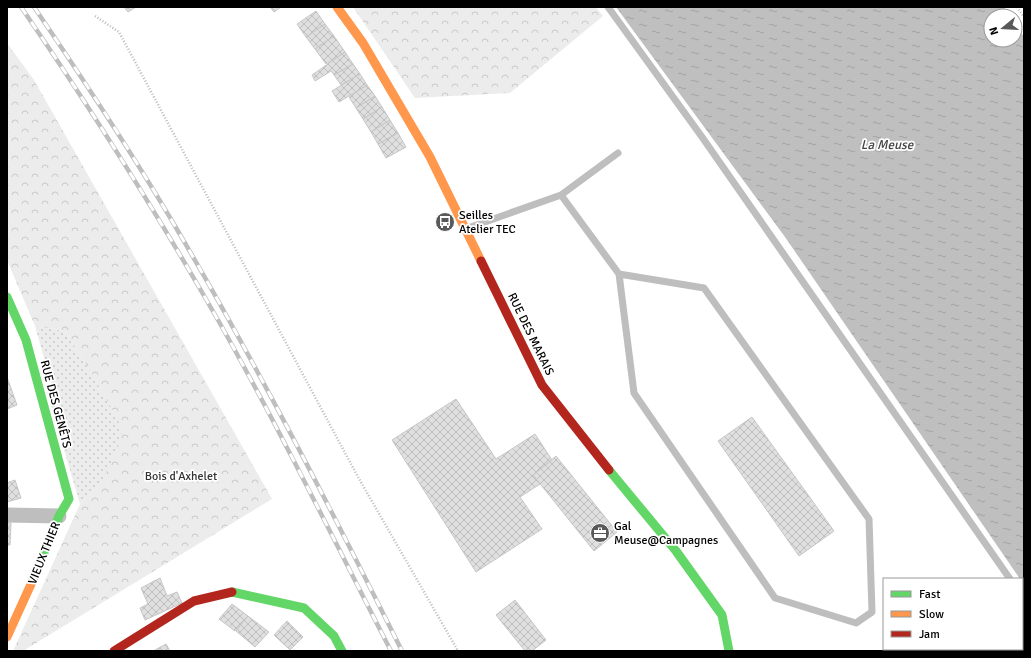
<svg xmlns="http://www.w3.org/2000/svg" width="1031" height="658" font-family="Signika,sans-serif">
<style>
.forest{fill:url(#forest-crowns)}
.park{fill:url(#park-dots)}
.water{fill:url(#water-ripples)}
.building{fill:url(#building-cross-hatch);stroke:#c7c7c7}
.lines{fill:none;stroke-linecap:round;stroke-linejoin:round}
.path{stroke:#b9b9b9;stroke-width:2.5;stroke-dasharray:1 2;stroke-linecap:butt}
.lane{stroke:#bebebe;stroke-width:7}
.street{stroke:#bebebe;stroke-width:15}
.fast{stroke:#63d668;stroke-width:9}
.slow{stroke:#ff974d;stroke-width:9}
.jam{stroke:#b3261e;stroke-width:9}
.rail-casing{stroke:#bebebe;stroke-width:4.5}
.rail{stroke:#fff;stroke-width:3;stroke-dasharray:9;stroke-linecap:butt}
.labels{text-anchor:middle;stroke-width:3.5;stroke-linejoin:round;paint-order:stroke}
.poi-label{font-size:12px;fill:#000;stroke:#fff;text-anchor:start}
.street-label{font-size:12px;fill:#000;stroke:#fff}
.park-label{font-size:12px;fill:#333;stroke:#fff}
.water-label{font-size:13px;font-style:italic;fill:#444;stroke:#fff}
</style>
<defs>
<pattern id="forest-crowns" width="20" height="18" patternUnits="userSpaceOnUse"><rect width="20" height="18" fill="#ececec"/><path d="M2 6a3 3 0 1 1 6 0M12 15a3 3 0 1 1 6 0" fill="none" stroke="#c9c9c9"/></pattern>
<pattern id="park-dots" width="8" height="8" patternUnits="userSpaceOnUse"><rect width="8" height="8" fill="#ececec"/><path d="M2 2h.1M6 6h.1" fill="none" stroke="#c9c9c9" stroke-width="1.8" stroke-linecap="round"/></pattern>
<pattern id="water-ripples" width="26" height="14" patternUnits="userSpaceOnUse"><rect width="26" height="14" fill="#bfbfbf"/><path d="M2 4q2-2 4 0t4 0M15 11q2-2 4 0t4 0" fill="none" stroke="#a2a2a2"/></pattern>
<pattern id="building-cross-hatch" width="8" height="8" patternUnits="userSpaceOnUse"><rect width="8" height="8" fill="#dfdfdf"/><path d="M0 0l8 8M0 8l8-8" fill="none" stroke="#bebebe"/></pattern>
</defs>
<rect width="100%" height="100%" fill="#fff"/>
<path class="forest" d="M353,7H596L603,16L510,93L415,98Z
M7,43L34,80L272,499L23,651H13L80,504L97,488L117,418L92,374L65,331L35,326L7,260Z"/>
<path class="park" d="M35,326L65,331L92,374L117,418L122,431L120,442L106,473L97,488L80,504L47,392L53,390Z"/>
<path class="water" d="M616,7H1004L1010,16H991V40H1015V23L1024,37V585L1022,579H1020L785,237Z"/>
<path class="building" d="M124,7H136L128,12Z
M270,7H281L274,12Z
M316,11L325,24L306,37L297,24Z
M325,24L334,36L315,49L306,37Z
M334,36L345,52L326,64L315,49Z
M345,52L353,64L334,75L331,71L315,81L312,75Z
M353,64L360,74L341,85L334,75Z
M360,74L367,85L339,102L332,91Z
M367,85L375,96L356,108L349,97Z
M375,96L382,107L363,119L356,108Z
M382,107L390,120L371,132L363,119Z
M390,120L398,133L378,144L371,132Z
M398,133L406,147L386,158L378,144Z
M7,377L17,405L7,409Z
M456,399L496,459L535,434L552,460L533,475L540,484L520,497L542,529L476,572L392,440Z
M752,417L834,531L799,556L718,441Z
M556,456L617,532L594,551L533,475Z
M15,480L21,498L7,502V483Z
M7,523H11L10,545H7Z
M160,578L167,596L177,592L182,603L145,620L140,608L148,604L141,588Z
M515,600L546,640L532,651H525L496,615Z
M232,604L248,616L235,631L219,619Z
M248,616L269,632L255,647L236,631Z
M287,621L303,637L290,650L274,635Z
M166,644L170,651H155V650Z"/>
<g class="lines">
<path class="path" d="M1017,7L1024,17
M95,16L119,32L358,477L458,651"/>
<path class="lane" d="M608,7L702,137L1010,579
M561,195L619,274L634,393L775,598L856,623L872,612L869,519L704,288L619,274
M468,228L561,195L618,153
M1022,596L1024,599"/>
<path class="street" d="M7,515L59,516"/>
<path class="fast" d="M7,297L26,340L69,499L59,516L32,582
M609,470L676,551L722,615L729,651
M232,592L304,608L334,636L342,651"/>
<path class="slow" d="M337,7L363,43L430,157L481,261
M7,637L32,582"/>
<path class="jam" d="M481,261L542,385L609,470
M114,651L194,601L232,592"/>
<g class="rail-casing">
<path id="rail" d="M21,7C91,109 157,213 218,320C279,428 334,540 391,651
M34,7C83,79 131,151 175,226C257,365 330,507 402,651"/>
</g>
<use href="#rail" class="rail"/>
</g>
<defs>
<g id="bus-disc" transform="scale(1)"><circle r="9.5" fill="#595959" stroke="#fff"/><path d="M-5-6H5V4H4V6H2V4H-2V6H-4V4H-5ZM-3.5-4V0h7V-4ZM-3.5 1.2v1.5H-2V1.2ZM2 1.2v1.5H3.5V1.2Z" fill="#fff"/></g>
<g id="office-disc" transform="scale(1)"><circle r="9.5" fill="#595959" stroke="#fff"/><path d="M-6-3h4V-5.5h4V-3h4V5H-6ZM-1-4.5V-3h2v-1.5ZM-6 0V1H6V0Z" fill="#fff"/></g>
</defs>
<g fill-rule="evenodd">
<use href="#bus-disc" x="445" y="222"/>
<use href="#office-disc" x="600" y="533"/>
</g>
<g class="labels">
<g class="poi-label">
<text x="459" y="219">Seilles<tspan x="459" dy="14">Atelier TEC</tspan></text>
<text x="614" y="530">Gal<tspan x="614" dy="14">Meuse@Campagnes</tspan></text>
</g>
<g class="street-label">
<text transform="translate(531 334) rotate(64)" y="4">RUE DES MARAIS</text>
<text transform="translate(56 404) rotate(75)" y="4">RUE DES GENÊTS</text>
<text transform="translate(44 553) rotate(-68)" y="4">VIEUX THIER</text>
</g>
<g class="park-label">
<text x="181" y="480">Bois d'Axhelet</text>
</g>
<g class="water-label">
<text x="887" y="149">La Meuse</text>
</g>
</g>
<rect width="1031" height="658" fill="none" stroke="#000000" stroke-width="16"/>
<rect x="883" y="578" width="140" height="72" fill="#ffffff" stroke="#999999"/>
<rect x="891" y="591" width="20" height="6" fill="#63d668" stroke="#999999"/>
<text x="919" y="598" font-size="12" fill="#000000">Fast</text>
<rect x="891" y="611" width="20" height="6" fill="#ff974d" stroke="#999999"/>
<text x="919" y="618" font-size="12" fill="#000000">Slow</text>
<rect x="891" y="631" width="20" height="6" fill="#b3261e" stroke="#999999"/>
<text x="919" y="638" font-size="12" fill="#000000">Jam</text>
<g transform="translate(1003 28) rotate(252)"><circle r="19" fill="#ffffff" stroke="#999999"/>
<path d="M0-3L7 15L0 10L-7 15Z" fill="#595959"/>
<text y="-6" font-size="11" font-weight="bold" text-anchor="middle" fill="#000000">N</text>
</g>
</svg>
